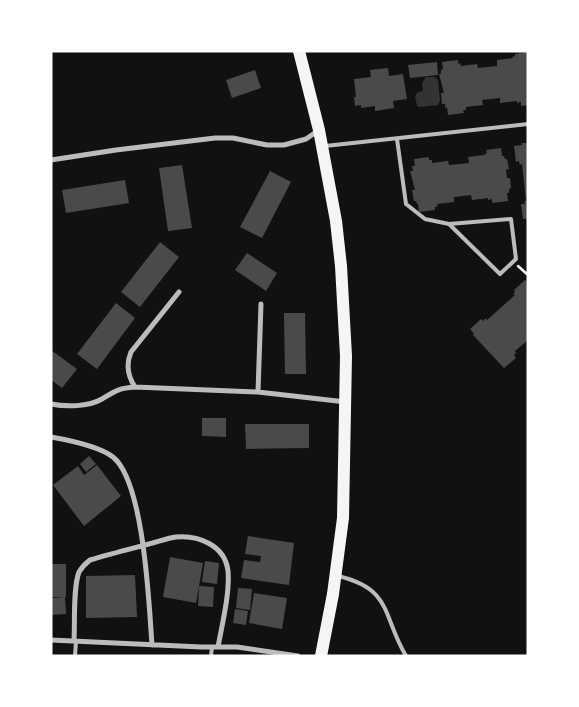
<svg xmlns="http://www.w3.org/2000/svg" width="579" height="707" font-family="'PT Sans',sans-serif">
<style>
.water{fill:#333}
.building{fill:#4a4a4a}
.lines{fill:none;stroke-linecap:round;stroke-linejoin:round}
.path{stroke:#f5f5f5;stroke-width:2.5}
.service{stroke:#bcbcbc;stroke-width:4}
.minor{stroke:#bcbcbc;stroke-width:5}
.primary{stroke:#f5f5f5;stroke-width:12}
</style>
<rect width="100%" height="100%" fill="#111"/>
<path class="water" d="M426,77H434L438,80L440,101L438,105L420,107L417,106L415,96L418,92L423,91L422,83Z"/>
<path class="building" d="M528,52V105L521,106V102L517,103V101L500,103V98L482,100L483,105L466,107V110H463L464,113L448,115L447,107L445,108V104H442L441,93H444L439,74H441V70L443,69L442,62L458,60V64L460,63L461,66L477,64L478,68L497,66V60L513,58L512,57L515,56V54Z
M437,62L438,75L410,78L408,65Z
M388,68L389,76L403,74L407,99L393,101L394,108L375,111V106L361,108V105L355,106L354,97H356L354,79L371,77L370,70Z
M255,70L261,88L232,98L226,80Z
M521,143H528V219H523L521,204H525L524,201H526L522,164L520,165L519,161L516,162L514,146L522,145Z
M501,148L502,156H504L505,159H507L509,169L506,170L507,178H510L511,188L509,189V193H507L508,201L492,203V199L488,200V198L472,200L471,195L454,197V202L437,204L438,206L435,207V210L419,212L418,204H417L416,201H414L412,190H415L410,171H413L412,166H415L414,159L429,157V160H432V163L448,161L449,165L469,163L468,157L484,155L487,153L486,150Z
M182,165L192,228L168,231L159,168Z
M270,171L291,182L262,238L240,227Z
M125,180L129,203L66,213L62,190Z
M160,242L179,257L140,307L121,292Z
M247,253L277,273L266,291L235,270Z
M525,280L528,283V340L515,351L516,353L514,355L516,358L504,368L473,335L474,334L470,329L481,319L483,321L486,318L487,320L515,295L513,294L515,292L514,290Z
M116,303L135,318L97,369L77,354Z
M284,313H305L306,374H285Z
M51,350L77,369L62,388L51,380Z
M202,418H226V437L202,436Z
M245,424H309V448L246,449Z
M89,456L96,464L86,472L80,464Z
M97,465L121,496L84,526L53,485L78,466L84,475Z
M248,536L294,543L289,585L241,578L244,560L260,562L261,556L245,554Z
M170,557L203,563L196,603L163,597Z
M205,561L219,563L217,584L202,582Z
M51,564H66V597H51Z
M135,575L137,617L86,618V576Z
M199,586L214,587L213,607L198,606Z
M238,588L252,589L250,610L236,608Z
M254,593L287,598L282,629L249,623Z
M65,597L66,614L51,615V598Z
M235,609L248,611L246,625L233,623Z"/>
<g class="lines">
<path class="path" d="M518,266L528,275"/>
<path class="service" d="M397,139L406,204L425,219L449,224L500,274L516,259L511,219L449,224
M325,146L528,124
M338,576C393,589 382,616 406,656
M75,656L76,641
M211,656L212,647"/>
<path class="minor" d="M51,160L116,150L215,138H233L267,145H284L306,139L319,130
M135,387C127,375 126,364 131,352L179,292
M258,392L261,304
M51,404C66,407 88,407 102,399C115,391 119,388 135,387L258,392L346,402
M51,437C68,440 100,447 113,457C144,482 149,604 152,645
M51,640L201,647H237L298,656
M74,641C75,623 73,587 79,572C82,567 86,563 90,560C110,554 130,549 149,544C158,542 167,538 176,537C198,535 225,545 228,571C230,593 222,625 218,647"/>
<path class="primary" d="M299,51L319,130L336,221L341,266L346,356L343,518L333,594L321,656"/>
</g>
<rect width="579" height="707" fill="none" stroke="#ffffff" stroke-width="105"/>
</svg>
